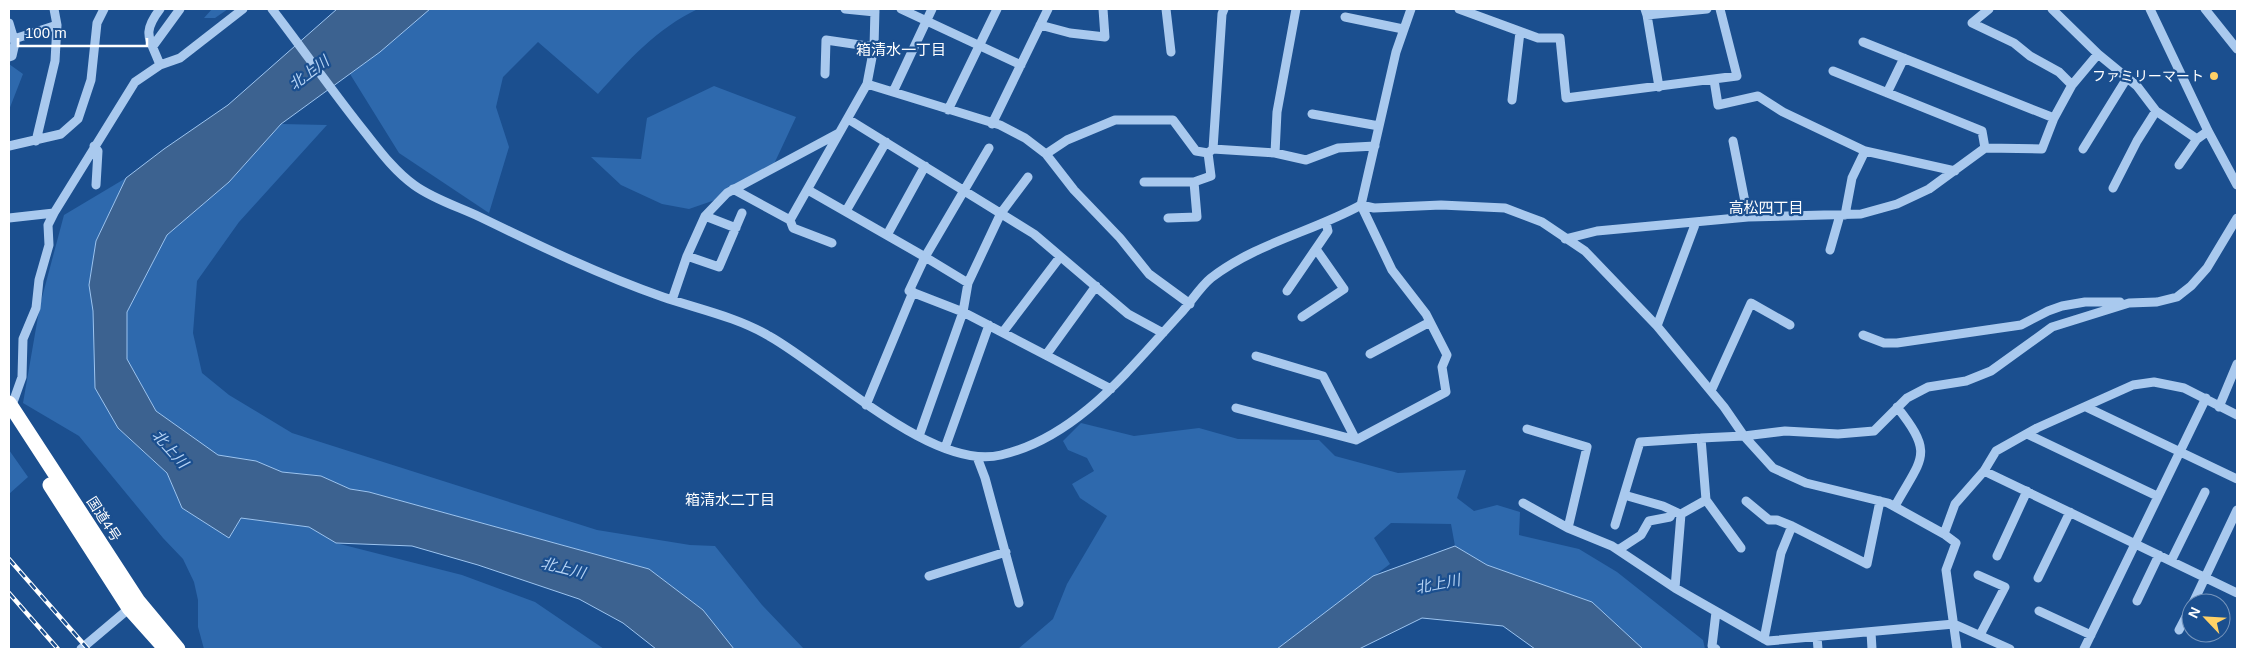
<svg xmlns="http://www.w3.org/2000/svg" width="2246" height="658" font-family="Helvetica,'Noto Sans JP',sans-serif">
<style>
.green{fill:#2e69ad}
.water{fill:#3c6290;stroke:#9cc4f0}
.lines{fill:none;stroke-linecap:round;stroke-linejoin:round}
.minor{stroke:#a9c9ee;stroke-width:9}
.highway{stroke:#fff;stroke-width:15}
.rail-casing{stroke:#fff;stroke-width:4.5}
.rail{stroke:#1b4f8f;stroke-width:2.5;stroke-dasharray:8;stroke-linecap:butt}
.poi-dot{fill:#ffd166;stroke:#1b4f8f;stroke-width:2}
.labels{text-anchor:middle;stroke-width:4.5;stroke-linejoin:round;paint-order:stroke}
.poi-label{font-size:14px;fill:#fff;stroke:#1b4f8f;text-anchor:end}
.street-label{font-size:14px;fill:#fff;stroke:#1b4f8f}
.neighbourhood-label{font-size:15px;fill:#fff;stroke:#1b4f8f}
.water-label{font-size:15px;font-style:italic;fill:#b5d3f5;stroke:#1b4f8f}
</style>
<rect width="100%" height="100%" fill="#1b4f8f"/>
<path class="green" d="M212,9H228L215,18H204Z
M429,9H698C657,28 628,61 598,94L538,42L503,77L496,107L509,147L489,213L399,153L350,74L377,54Z
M9,64L23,74L9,110Z
M714,86L796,117L774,164L715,200L689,209L662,204L621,185L591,157L641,159L647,118Z
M281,124L327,125L239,222L197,281L193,333L202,373L229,395L292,433L597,530L690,545L715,546L762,605L804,649H734L703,610L649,569L369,492L350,489L321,476L282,472L256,461L218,456L156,411L127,359V312L167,235L229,182Z
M126,178L96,241L89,285L118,428L167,473L182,508L229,538L241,518L309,527L336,543L462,575L535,602L604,649H204L198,627V600L194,582L183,559L163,538L79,436L23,403L40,305L64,215Z
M1081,423L1134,436L1199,428L1238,439L1319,440L1335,456L1398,473L1466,470L1457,498L1474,511L1497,505L1520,512L1519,535L1579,549L1617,572L1703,640L1705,649H1643L1592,602L1487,565L1455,546L1451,524L1391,523L1374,538L1390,564L1277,649H1018L1053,619L1067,584L1107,516L1080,498L1072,484L1094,471L1087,458L1068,450L1063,441Z
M9,450L28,477L9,494Z"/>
<path class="water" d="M337,9H430L380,52L281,124L229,182L167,235L127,312V359L156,411L218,455L256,461L282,472L321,476L350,489L369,492L649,569L703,610L734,649H656L623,623L579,599L478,565L412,546L336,543L309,527L241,518L229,538L182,508L167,473L118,428L95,388L93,311L89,285L96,241L126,178L164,149L228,105Z
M1455,546L1487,565L1592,602L1643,649H1535L1503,626L1422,618L1359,649H1277L1373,576Z"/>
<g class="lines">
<path class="minor" d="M160,9C141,34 150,38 160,65
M272,9C302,48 330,88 360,126C377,147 392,169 414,185C433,199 459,207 480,217C540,246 600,275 663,297C698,309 737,317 769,336C827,368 932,472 1001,455C1078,437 1130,368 1181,313C1191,302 1200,287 1211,278C1256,243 1312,232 1361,205L1374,208L1441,205L1505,208L1542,222L1585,251L1657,326L1724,407L1744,436L1773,468L1806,483L1888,503L1944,534L1956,543L1946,570L1957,649
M845,9L875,12
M901,9L1021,65
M1166,9L1171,52
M1459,9L1538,38H1560L1566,98L1737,76L1720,9
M1645,9L1647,15L1707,9
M1989,9L1972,23L2014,43L2030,56L2059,72L2072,85
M2052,9L2098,54
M2150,9L2208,131L2237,185
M2205,9L2237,49
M1647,15L1659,87
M1345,17L1403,29
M9,23L15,43L12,56L9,57
M1040,25L1070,33L1105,37L1103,9
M14,39L57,25L54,9
M1863,42L2054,118
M153,46L180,9
M1833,71L1982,131L1985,148
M825,74L826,40L874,47L875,9
M1714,80L1718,105L1758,96L1783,112L1865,151L1955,171
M867,84L1000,125L1025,138L1046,154L1074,190L1120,238L1149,274L1190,304
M893,92L932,9
M1887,93L1904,58
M1512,100L1520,32
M948,110L997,9
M1312,114L1379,126
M848,119L1034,234L1128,314L1163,333
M992,124L1048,9
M36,141L55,61L57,25
M1733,141L1748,217
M9,146L61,134L78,119L91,80L97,23L104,9
M94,146L98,151L96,185
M1213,149L1222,14L1224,9
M2083,149L2127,78
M1275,153L1277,112L1296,9
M1046,154L1067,140L1115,120H1173L1196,151L1208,153L1213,149L1275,153L1306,160L1338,148L1375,146
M2179,165L2197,139
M1144,182H1194
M2113,188L2137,141L2156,111
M733,189L790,220L867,84L874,47
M808,190L925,257L909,291L963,312L1111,389
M846,211L886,142
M1845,215L1852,178L1865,151
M705,216L736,228
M9,218L54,213L135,82L160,65L180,58L243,9
M1168,218L1197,217L1194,182L1211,176L1208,153
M790,220L793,228L832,243
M887,235L925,166
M1565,239L1597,231L1748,217L1861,214L1897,204L1929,189L1985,148L2042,149L2054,118L2072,85L2098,54L2137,86L2156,111L2197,139L2208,131
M1830,250L1840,215
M687,256L719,267L742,213
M968,283L1001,213L1028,177
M1287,291L1328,231L1326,223
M672,300L687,256L705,216L727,193L839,133
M1302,317L1344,289L1316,249
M1657,326L1696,222
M1003,332L1060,257
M1863,335L1884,343H1897L2021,325L2048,311L2062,306L2085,302H2120
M1370,354L1430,322
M1046,355L1096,286
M1256,356L1323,376L1356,440
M1711,391L1751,303L1790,325
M866,405L913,292
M2086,407L2237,479
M2219,407L2237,364
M11,408L22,377L23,339L36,308L39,280L49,245L48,225L54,213
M1236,408L1356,440L1446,392L1442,367L1447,355L1426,314L1392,270L1361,205L1396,52L1411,9
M1527,429L1587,447L1568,528
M2027,434L2157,496
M919,436L963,312L968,283L925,257L989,148
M945,448L989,325
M977,457L985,478L1019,603
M1984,471L2237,593
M1624,495L1663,506L1678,513
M1706,500L1741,548
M1746,501L1769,520H1777L1792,526L1867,564L1880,501
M1523,503L1568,528L1612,546L1675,588L1768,641L1954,624L2010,649
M1895,506C1922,457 1935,455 1897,407
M1615,525L1640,442L1701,438
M1944,534L1955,504L1984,471L1996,451L2037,428L2133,385L2154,382L2184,388L2237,415
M1618,550L1641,535L1649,521L1670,517L1673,511
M1997,556L2027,491
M2171,561L2205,492
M1978,575L2005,587L1980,635
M929,576L1006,552
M2038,578L2070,512
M1675,588L1681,514L1706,500L1701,438L1744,436L1785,431L1838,434L1874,431L1907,398L1928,387L1966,381L1991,371L2052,327L2129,303L2157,302L2177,297L2191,286L2207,268L2237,218
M2137,601L2159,555
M2193,603L2237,510
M2039,611L2091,635
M1716,612L1712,646L1716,649
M2179,630L2191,607
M1871,632L1872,649
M1817,637L1818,649
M1764,639L1781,553L1792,526
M81,649L132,606
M2084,649L2206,398"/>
<path class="highway" d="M9,403L138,601L178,649
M50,485L129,608L163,646"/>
<g class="rail-casing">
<path id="rail" d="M9,559L88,649
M9,593L58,649"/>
</g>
<use href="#rail" class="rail"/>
</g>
<circle class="poi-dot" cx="2214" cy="76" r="5"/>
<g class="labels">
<g class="poi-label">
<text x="2204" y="81">ファミリーマート</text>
</g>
<g class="street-label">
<text transform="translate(104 519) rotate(57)" y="5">国道4号</text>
</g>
<g class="neighbourhood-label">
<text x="901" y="55">箱清水一丁目</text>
<text x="1766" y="213">高松四丁目</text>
<text x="730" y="505">箱清水二丁目</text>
</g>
<g class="water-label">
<text transform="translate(309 73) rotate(-37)" y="5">北上川</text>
<text transform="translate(170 449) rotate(48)" y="5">北上川</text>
<text transform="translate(563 568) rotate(14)" y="5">北上川</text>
<text transform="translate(1438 584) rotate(-11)" y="5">北上川</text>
</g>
</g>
<rect width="2246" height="658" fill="none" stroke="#ffffff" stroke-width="20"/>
<g transform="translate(2206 618) rotate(295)"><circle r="24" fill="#1b4f8f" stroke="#7695bc"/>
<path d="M0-4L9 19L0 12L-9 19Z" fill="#ffd166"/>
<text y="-8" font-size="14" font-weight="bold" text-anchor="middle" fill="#ffffff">N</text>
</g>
<path d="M18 38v8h129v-8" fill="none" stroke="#ffffff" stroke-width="2.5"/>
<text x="25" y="38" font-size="15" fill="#ffffff" stroke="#1b4f8f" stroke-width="4" paint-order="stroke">100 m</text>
</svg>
